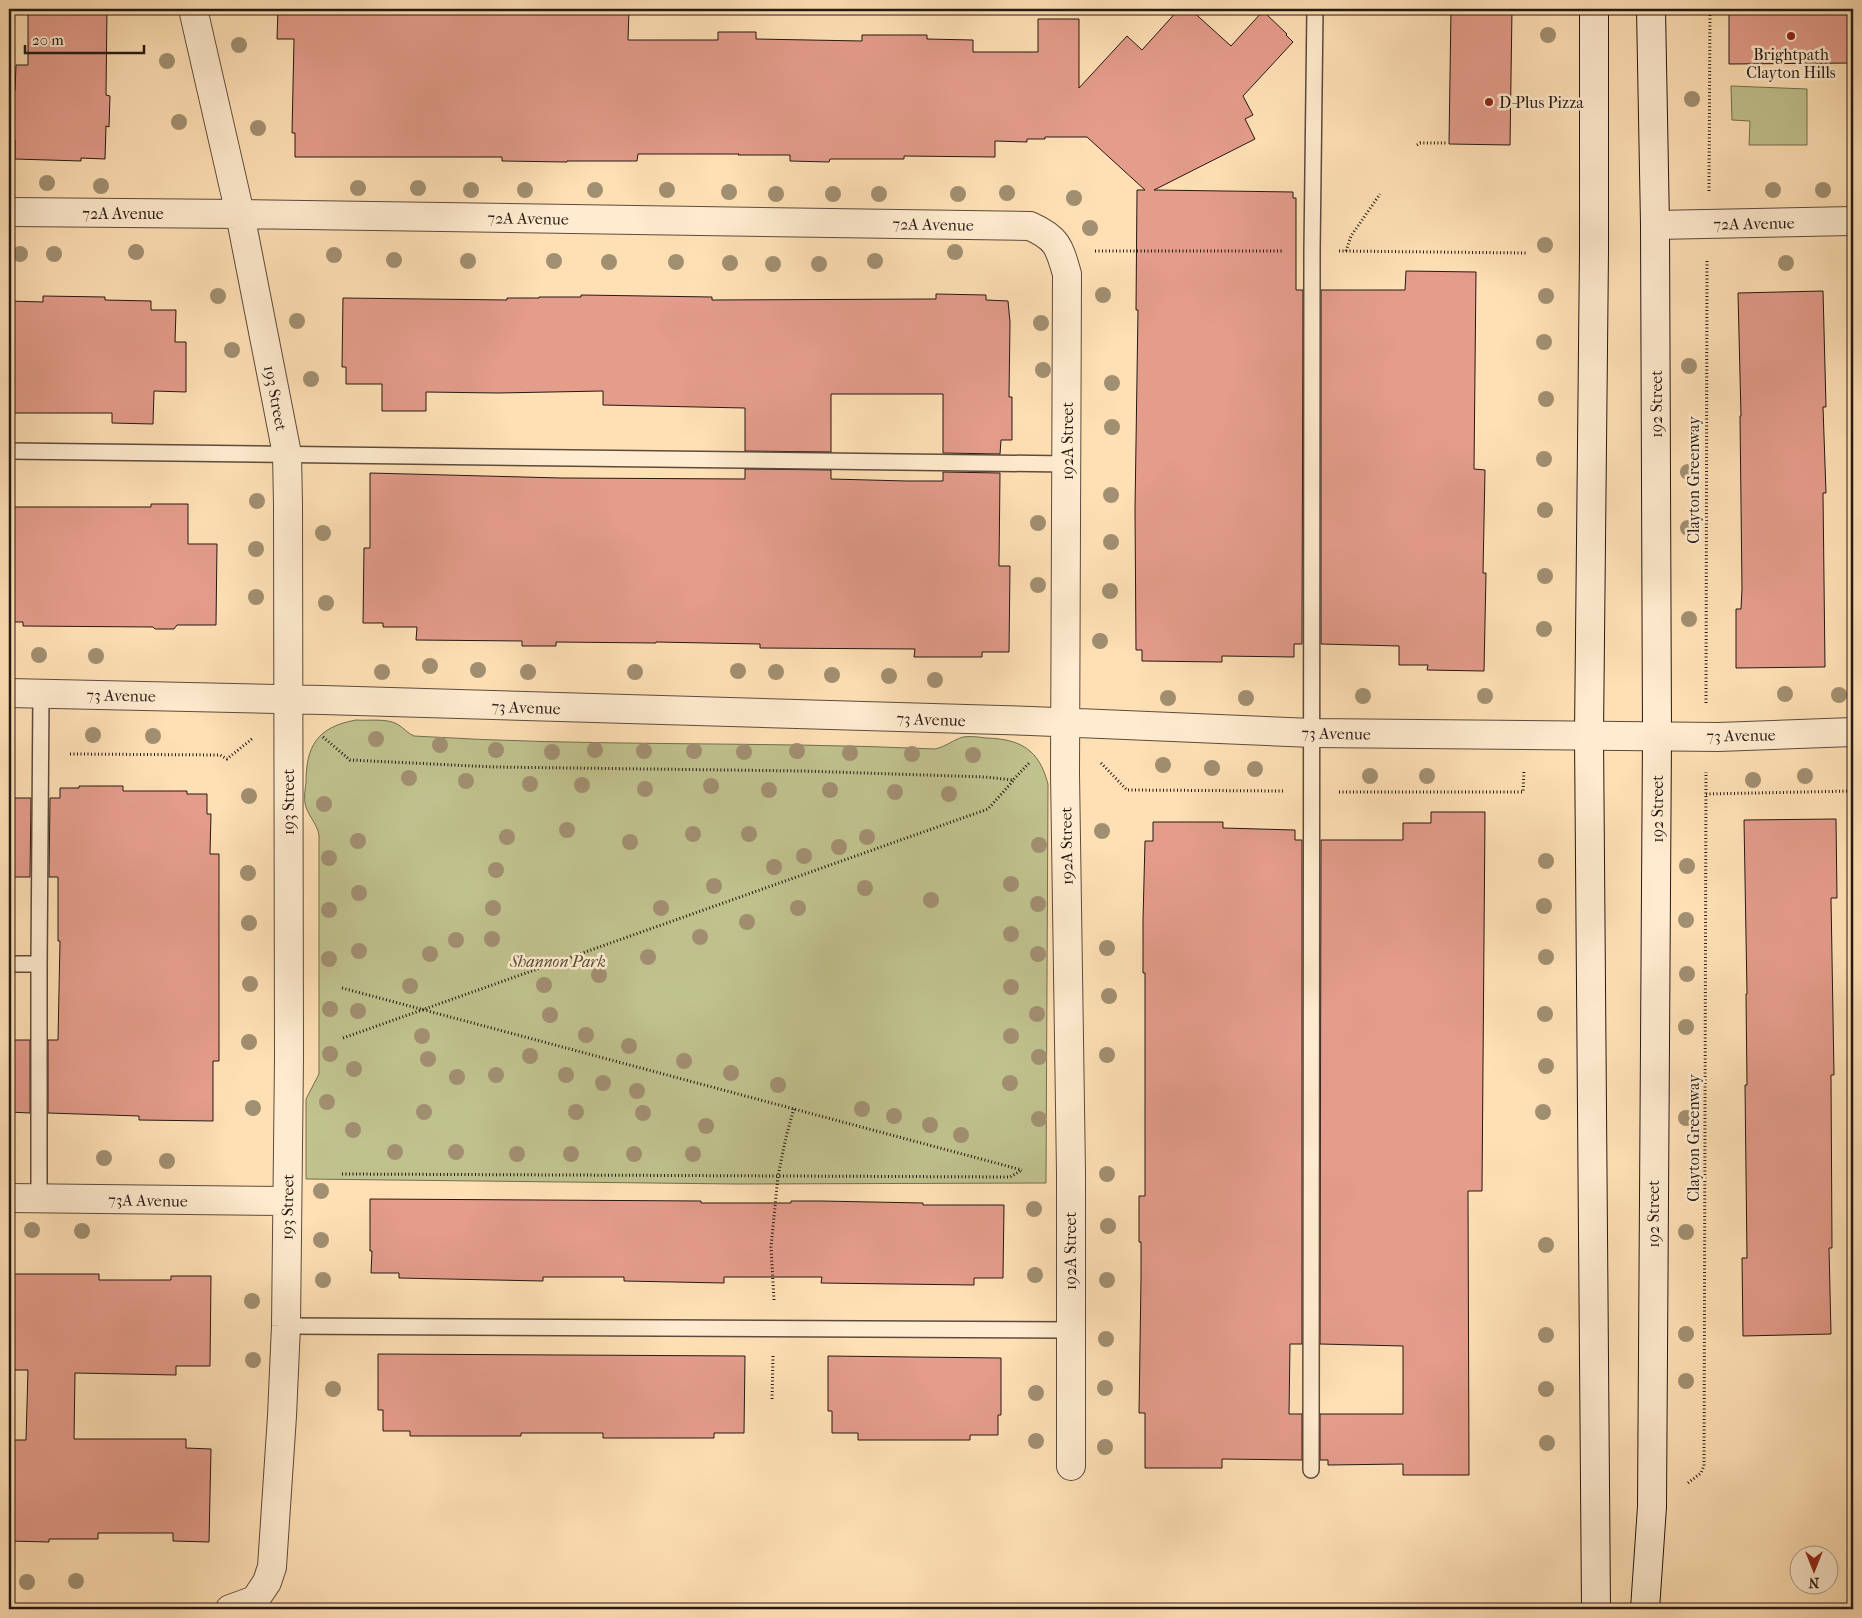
<svg xmlns="http://www.w3.org/2000/svg" width="1862" height="1618" font-family="'IM FELL French Canon',serif">
<style>
.green{fill:#c0c28e;stroke:#726e51}
.building{fill:#e49c8b;stroke:#251914}
.lines{fill:none;stroke-linecap:round;stroke-linejoin:round}
.lane-casing{stroke:#5c4b3c;stroke-width:18}
.street-casing{stroke:#5c4b3c;stroke-width:30}
.secondary-casing{stroke:#251914;stroke-width:30}
.path{stroke:#251914;stroke-width:3;stroke-dasharray:1 2.5;stroke-linecap:butt}
.lane{stroke:#ffebcf;stroke-width:15}
.street{stroke:#ffebcf;stroke-width:28}
.secondary{stroke:#ffebcf;stroke-width:28}
.tree{fill:#a18f71}
.poi-dot{fill:#8f2418;stroke:#ffebcf;stroke-width:2}
.labels{text-anchor:middle;stroke-width:5;stroke-linejoin:round;paint-order:stroke}
.poi-label{font-size:16px;fill:#251914;stroke:#ffebcf}
.street-label{font-size:16px;fill:#251914;stroke:#ffebcf}
.park-label{font-size:16px;font-style:italic;fill:#544c39;stroke:#ffebcf}
</style>
<rect width="100%" height="100%" fill="#ffe0b5"/>
<filter id="stains"><feTurbulence type="fractalNoise" baseFrequency=".004" numOctaves="4"/><feColorMatrix values="0 0 0 0 .2 0 0 0 0 .09 0 0 0 0 .02 0 0 0 .5 -.17"/></filter>
<radialGradient id="worn" r=".72"><stop offset=".6" stop-color="#630" stop-opacity="0"/><stop offset="1" stop-color="#630" stop-opacity=".3"/></radialGradient>
<path class="green" d="M1731,86L1807,89V145H1749L1750,121L1732,120Z
M356,720C368,721 386,718 397,724C404,728 407,733 414,736C588,747 762,741 935,749C945,747 953,740 963,737C971,736 979,737 986,738C1020,739 1039,749 1048,784L1046,1183L737,1184L306,1179V1099L319,1074V835C317,823 307,815 305,803C304,797 305,789 306,783C306,746 317,727 356,720Z"/>
<path class="building" d="M28,9H107L106,95L110,96L109,127L106,126L105,159L81,158V161L15,159V140H9V91H15L16,65H28Z
M278,9H629L628,40H718V32H756V39L862,41V35H927V39L973,40V52H1038V19H1079V88L1127,36L1142,50L1179,9H1190L1231,46L1263,11L1287,34L1286,35L1293,42L1243,96L1253,115L1245,119L1255,139L1154,190L1293,192V198H1296V290H1303L1302,644H1294V657L1222,656V662L1142,661V650H1136L1135,509L1138,310H1136L1137,190H1145L1087,137H1045V139H1027V142L995,141V157L904,156V159H830L829,162L790,161V155H738L739,154H638L637,161H567V162L502,161V157H295V133H292L294,39H277Z
M1451,9H1512L1510,145L1449,144Z
M1729,9H1853V63L1729,64Z
M1406,271L1476,272L1474,469L1485,470L1483,573H1486L1484,671L1427,670L1428,665H1399V646L1321,644V290H1405Z
M1823,291L1826,407H1823L1826,493H1823L1825,667L1736,668V609H1741L1742,589L1740,416H1741L1738,293Z
M936,294L986,295V300L1008,301L1010,322L1009,397H1012V440H1001L1000,454L943,453V394H831V452L745,451V408L603,405V391L498,393L426,392V411H382V384H346V367H342L343,298L507,300V298H539V297H581V295L712,297V300L936,299Z
M43,296L105,297V300L151,301V310H176L175,342H186V392L154,391L153,424L112,423V413H9V301L43,302Z
M745,469L831,470V479L907,481H943V472L1000,473L999,566H1010L1009,652H982V657H914L915,649L760,648V644L656,642V643L556,642V646H522V641L416,640L417,627H383V623H363L364,548H370V473L561,478L745,479Z
M151,504H188V544H217L216,625H177L174,629H155L153,627L23,626V622H9V507H151Z
M79,786H123V791H187V794H207V814H211L210,854H219V1061H213V1121L139,1120V1116L48,1113V1040H58L60,941H58V877H49L50,798H60V788H79Z
M9,798H31L30,877H9Z
M1431,812H1485L1482,1191H1468L1469,1475H1403V1464L1328,1465V1460H1320V1414H1403V1346L1320,1344L1321,840H1403V823H1431Z
M1836,819L1837,898H1831L1834,1075H1831L1832,1248H1829L1831,1334L1743,1336L1742,1258H1747L1745,1085H1747L1746,994H1747L1744,820Z
M1153,822H1223V828L1295,830V840H1302V1344H1290L1289,1414H1302V1460L1222,1459V1468H1145V1413H1139L1141,1279V1242H1139V1196H1145V973H1143V920L1145,841H1153Z
M9,1040H30V1113L9,1112Z
M370,1199L701,1201V1203H791V1201H821L923,1203V1205H1004L1003,1278H974V1285L821,1283L822,1277H724V1283L624,1281V1277H543V1281L399,1278V1273H371L372,1251H370Z
M9,1274H99V1280H171V1276H211L210,1366H176V1375L75,1373L74,1439H186V1448L211,1449L209,1542L173,1541V1533H98V1539H49V1542L9,1541V1440H26L28,1370H9Z
M378,1354L745,1356L744,1433H714V1438H603V1433H521V1436H410V1431H383V1410H378Z
M828,1356L1001,1358V1415H998V1435H970V1440H858V1433H832V1411H828Z"/>
<g class="lines">
<g class="lane-casing">
<path id="lane" d="M9,451L1067,464
M9,964H39
M39,1199V964L41,694
M286,1326L1070,1330
M1311,1470L1312,251L1315,9"/>
</g>
<g class="street-casing">
<path id="street" d="M193,9L240,214L287,454L288,505L289,1058L286,1326L282,1416L272,1567L267,1582L255,1600L230,1609
M9,212L240,214L1030,226C1057,238 1059,246 1067,274L1065,773L1071,1173V1466
M1655,225L1853,221
M9,693L323,700L1031,721L1313,733L1718,737L1853,732
M9,1198L287,1201"/>
</g>
<g class="secondary-casing">
<path id="secondary" d="M1594,9V252L1589,735L1596,1609
M1645,1609L1652,1507L1657,736L1655,225L1651,9"/>
</g>
<path class="path" d="M1417,145L1420,143H1447
M1709,191L1710,9
M1095,251H1284
M1339,251L1526,253
M1346,251L1351,236L1380,194
M1706,703L1707,259
M323,737L350,760L494,767L803,771L985,777L1013,780L1030,762
M70,754L220,755L227,759L253,738
M1101,763L1127,790L1283,791
M1339,792H1523L1524,770
M1706,794L1853,791
M342,988L1022,1170
M343,1038L988,809L1013,781
M342,1174L1010,1177L1022,1170
M774,1300L771,1247L778,1176L786,1137L794,1108
M772,1399L773,1356
M1688,1483L1701,1473L1704,1466L1706,772"/>
<use href="#lane" class="lane"/>
<use href="#street" class="street"/>
<use href="#secondary" class="secondary"/>
</g>
<g class="tree">
<circle cx="1548" cy="35" r="8"/>
<circle cx="239" cy="45" r="8"/>
<circle cx="167" cy="61" r="8"/>
<circle cx="1692" cy="99" r="8"/>
<circle cx="179" cy="122" r="8"/>
<circle cx="258" cy="128" r="8"/>
<circle cx="47" cy="183" r="8"/>
<circle cx="101" cy="186" r="8"/>
<circle cx="358" cy="188" r="8"/>
<circle cx="418" cy="188" r="8"/>
<circle cx="471" cy="190" r="8"/>
<circle cx="525" cy="190" r="8"/>
<circle cx="595" cy="190" r="8"/>
<circle cx="667" cy="190" r="8"/>
<circle cx="1773" cy="190" r="8"/>
<circle cx="1823" cy="190" r="8"/>
<circle cx="729" cy="192" r="8"/>
<circle cx="1007" cy="193" r="8"/>
<circle cx="776" cy="194" r="8"/>
<circle cx="833" cy="194" r="8"/>
<circle cx="879" cy="194" r="8"/>
<circle cx="958" cy="194" r="8"/>
<circle cx="1074" cy="198" r="8"/>
<circle cx="1090" cy="228" r="8"/>
<circle cx="1545" cy="245" r="8"/>
<circle cx="136" cy="252" r="8"/>
<circle cx="955" cy="252" r="8"/>
<circle cx="20" cy="254" r="8"/>
<circle cx="54" cy="254" r="8"/>
<circle cx="334" cy="255" r="8"/>
<circle cx="394" cy="260" r="8"/>
<circle cx="468" cy="261" r="8"/>
<circle cx="554" cy="261" r="8"/>
<circle cx="875" cy="261" r="8"/>
<circle cx="609" cy="262" r="8"/>
<circle cx="676" cy="262" r="8"/>
<circle cx="730" cy="263" r="8"/>
<circle cx="1786" cy="263" r="8"/>
<circle cx="773" cy="264" r="8"/>
<circle cx="819" cy="264" r="8"/>
<circle cx="1103" cy="295" r="8"/>
<circle cx="218" cy="296" r="8"/>
<circle cx="1546" cy="296" r="8"/>
<circle cx="297" cy="321" r="8"/>
<circle cx="1041" cy="323" r="8"/>
<circle cx="1544" cy="342" r="8"/>
<circle cx="232" cy="350" r="8"/>
<circle cx="1689" cy="366" r="8"/>
<circle cx="1043" cy="370" r="8"/>
<circle cx="311" cy="379" r="8"/>
<circle cx="1112" cy="383" r="8"/>
<circle cx="1546" cy="399" r="8"/>
<circle cx="1112" cy="427" r="8"/>
<circle cx="1544" cy="459" r="8"/>
<circle cx="1688" cy="472" r="8"/>
<circle cx="1111" cy="495" r="8"/>
<circle cx="257" cy="501" r="8"/>
<circle cx="1545" cy="510" r="8"/>
<circle cx="1038" cy="523" r="8"/>
<circle cx="1688" cy="528" r="8"/>
<circle cx="323" cy="533" r="8"/>
<circle cx="1111" cy="542" r="8"/>
<circle cx="256" cy="549" r="8"/>
<circle cx="1545" cy="576" r="8"/>
<circle cx="1038" cy="585" r="8"/>
<circle cx="1110" cy="591" r="8"/>
<circle cx="256" cy="597" r="8"/>
<circle cx="326" cy="603" r="8"/>
<circle cx="1689" cy="619" r="8"/>
<circle cx="1544" cy="629" r="8"/>
<circle cx="1100" cy="641" r="8"/>
<circle cx="39" cy="655" r="8"/>
<circle cx="96" cy="656" r="8"/>
<circle cx="430" cy="666" r="8"/>
<circle cx="478" cy="670" r="8"/>
<circle cx="738" cy="671" r="8"/>
<circle cx="382" cy="672" r="8"/>
<circle cx="528" cy="672" r="8"/>
<circle cx="635" cy="672" r="8"/>
<circle cx="776" cy="672" r="8"/>
<circle cx="832" cy="675" r="8"/>
<circle cx="889" cy="676" r="8"/>
<circle cx="935" cy="680" r="8"/>
<circle cx="1785" cy="694" r="8"/>
<circle cx="1839" cy="695" r="8"/>
<circle cx="1363" cy="696" r="8"/>
<circle cx="1485" cy="696" r="8"/>
<circle cx="1168" cy="698" r="8"/>
<circle cx="1246" cy="698" r="8"/>
<circle cx="93" cy="735" r="8"/>
<circle cx="153" cy="736" r="8"/>
<circle cx="376" cy="739" r="8"/>
<circle cx="440" cy="745" r="8"/>
<circle cx="496" cy="750" r="8"/>
<circle cx="595" cy="750" r="8"/>
<circle cx="644" cy="751" r="8"/>
<circle cx="694" cy="751" r="8"/>
<circle cx="797" cy="751" r="8"/>
<circle cx="552" cy="752" r="8"/>
<circle cx="744" cy="752" r="8"/>
<circle cx="850" cy="753" r="8"/>
<circle cx="912" cy="754" r="8"/>
<circle cx="973" cy="755" r="8"/>
<circle cx="1163" cy="765" r="8"/>
<circle cx="1212" cy="768" r="8"/>
<circle cx="1255" cy="769" r="8"/>
<circle cx="1370" cy="776" r="8"/>
<circle cx="1427" cy="776" r="8"/>
<circle cx="1805" cy="776" r="8"/>
<circle cx="409" cy="778" r="8"/>
<circle cx="1753" cy="780" r="8"/>
<circle cx="466" cy="781" r="8"/>
<circle cx="530" cy="784" r="8"/>
<circle cx="582" cy="785" r="8"/>
<circle cx="711" cy="786" r="8"/>
<circle cx="645" cy="789" r="8"/>
<circle cx="769" cy="790" r="8"/>
<circle cx="830" cy="790" r="8"/>
<circle cx="895" cy="792" r="8"/>
<circle cx="949" cy="794" r="8"/>
<circle cx="249" cy="796" r="8"/>
<circle cx="324" cy="804" r="8"/>
<circle cx="567" cy="830" r="8"/>
<circle cx="1102" cy="831" r="8"/>
<circle cx="693" cy="834" r="8"/>
<circle cx="749" cy="834" r="8"/>
<circle cx="507" cy="837" r="8"/>
<circle cx="867" cy="837" r="8"/>
<circle cx="358" cy="841" r="8"/>
<circle cx="630" cy="842" r="8"/>
<circle cx="1039" cy="845" r="8"/>
<circle cx="839" cy="847" r="8"/>
<circle cx="804" cy="856" r="8"/>
<circle cx="329" cy="858" r="8"/>
<circle cx="1546" cy="861" r="8"/>
<circle cx="1687" cy="866" r="8"/>
<circle cx="774" cy="867" r="8"/>
<circle cx="496" cy="870" r="8"/>
<circle cx="248" cy="873" r="8"/>
<circle cx="1011" cy="884" r="8"/>
<circle cx="714" cy="886" r="8"/>
<circle cx="865" cy="888" r="8"/>
<circle cx="359" cy="893" r="8"/>
<circle cx="931" cy="900" r="8"/>
<circle cx="1038" cy="904" r="8"/>
<circle cx="1544" cy="906" r="8"/>
<circle cx="493" cy="908" r="8"/>
<circle cx="661" cy="908" r="8"/>
<circle cx="798" cy="908" r="8"/>
<circle cx="329" cy="910" r="8"/>
<circle cx="1686" cy="920" r="8"/>
<circle cx="747" cy="922" r="8"/>
<circle cx="249" cy="923" r="8"/>
<circle cx="1011" cy="934" r="8"/>
<circle cx="700" cy="937" r="8"/>
<circle cx="492" cy="939" r="8"/>
<circle cx="456" cy="940" r="8"/>
<circle cx="1107" cy="948" r="8"/>
<circle cx="359" cy="951" r="8"/>
<circle cx="430" cy="954" r="8"/>
<circle cx="1038" cy="954" r="8"/>
<circle cx="648" cy="957" r="8"/>
<circle cx="1546" cy="957" r="8"/>
<circle cx="329" cy="959" r="8"/>
<circle cx="1687" cy="974" r="8"/>
<circle cx="599" cy="975" r="8"/>
<circle cx="250" cy="984" r="8"/>
<circle cx="544" cy="985" r="8"/>
<circle cx="410" cy="986" r="8"/>
<circle cx="1011" cy="987" r="8"/>
<circle cx="1109" cy="996" r="8"/>
<circle cx="330" cy="1009" r="8"/>
<circle cx="358" cy="1011" r="8"/>
<circle cx="1037" cy="1014" r="8"/>
<circle cx="1545" cy="1014" r="8"/>
<circle cx="550" cy="1015" r="8"/>
<circle cx="1686" cy="1027" r="8"/>
<circle cx="586" cy="1035" r="8"/>
<circle cx="422" cy="1036" r="8"/>
<circle cx="1011" cy="1036" r="8"/>
<circle cx="249" cy="1042" r="8"/>
<circle cx="629" cy="1046" r="8"/>
<circle cx="330" cy="1054" r="8"/>
<circle cx="1107" cy="1055" r="8"/>
<circle cx="530" cy="1056" r="8"/>
<circle cx="1039" cy="1057" r="8"/>
<circle cx="428" cy="1059" r="8"/>
<circle cx="684" cy="1061" r="8"/>
<circle cx="1546" cy="1066" r="8"/>
<circle cx="354" cy="1069" r="8"/>
<circle cx="731" cy="1073" r="8"/>
<circle cx="496" cy="1075" r="8"/>
<circle cx="566" cy="1075" r="8"/>
<circle cx="457" cy="1077" r="8"/>
<circle cx="603" cy="1083" r="8"/>
<circle cx="1010" cy="1083" r="8"/>
<circle cx="778" cy="1085" r="8"/>
<circle cx="637" cy="1091" r="8"/>
<circle cx="327" cy="1102" r="8"/>
<circle cx="253" cy="1108" r="8"/>
<circle cx="862" cy="1109" r="8"/>
<circle cx="424" cy="1112" r="8"/>
<circle cx="576" cy="1112" r="8"/>
<circle cx="1543" cy="1112" r="8"/>
<circle cx="643" cy="1113" r="8"/>
<circle cx="894" cy="1116" r="8"/>
<circle cx="1686" cy="1118" r="8"/>
<circle cx="1039" cy="1119" r="8"/>
<circle cx="930" cy="1125" r="8"/>
<circle cx="706" cy="1126" r="8"/>
<circle cx="353" cy="1130" r="8"/>
<circle cx="961" cy="1135" r="8"/>
<circle cx="395" cy="1152" r="8"/>
<circle cx="456" cy="1152" r="8"/>
<circle cx="517" cy="1154" r="8"/>
<circle cx="571" cy="1154" r="8"/>
<circle cx="634" cy="1154" r="8"/>
<circle cx="693" cy="1154" r="8"/>
<circle cx="104" cy="1158" r="8"/>
<circle cx="167" cy="1161" r="8"/>
<circle cx="1107" cy="1174" r="8"/>
<circle cx="321" cy="1191" r="8"/>
<circle cx="1034" cy="1209" r="8"/>
<circle cx="1108" cy="1226" r="8"/>
<circle cx="32" cy="1230" r="8"/>
<circle cx="82" cy="1231" r="8"/>
<circle cx="1686" cy="1232" r="8"/>
<circle cx="321" cy="1240" r="8"/>
<circle cx="1546" cy="1245" r="8"/>
<circle cx="1035" cy="1275" r="8"/>
<circle cx="323" cy="1280" r="8"/>
<circle cx="1107" cy="1280" r="8"/>
<circle cx="252" cy="1301" r="8"/>
<circle cx="1686" cy="1334" r="8"/>
<circle cx="1546" cy="1335" r="8"/>
<circle cx="1106" cy="1339" r="8"/>
<circle cx="253" cy="1360" r="8"/>
<circle cx="1686" cy="1381" r="8"/>
<circle cx="1105" cy="1388" r="8"/>
<circle cx="333" cy="1389" r="8"/>
<circle cx="1546" cy="1389" r="8"/>
<circle cx="1036" cy="1393" r="8"/>
<circle cx="1036" cy="1441" r="8"/>
<circle cx="1547" cy="1443" r="8"/>
<circle cx="1105" cy="1447" r="8"/>
<circle cx="76" cy="1581" r="8"/>
<circle cx="27" cy="1582" r="8"/>
</g>
<g class="poi-dot">
<circle cx="1791" cy="36" r="5"/>
<circle cx="1489" cy="102" r="5"/>
</g>
<g class="labels">
<g class="poi-label">
<text x="1791" y="60">Brightpath<tspan x="1791" dy="18">Clayton Hills</tspan></text>
<text x="1499" y="108" text-anchor="start">D-Plus Pizza</text>
</g>
<g class="street-label">
<text x="123" y="219">72A Avenue</text>
<text transform="translate(528 218) rotate(1)" y="6">72A Avenue</text>
<text transform="translate(1754 223) rotate(-1)" y="6">72A Avenue</text>
<text transform="translate(933 224) rotate(1)" y="6">72A Avenue</text>
<text transform="translate(276 398) rotate(79)" y="6">193 Street</text>
<text transform="translate(1656 404) rotate(-90)" y="6">192 Street</text>
<text transform="translate(1067 441) rotate(-90)" y="6">192A Street</text>
<text transform="translate(1693 480) rotate(-90)" y="6">Clayton Greenway</text>
<text transform="translate(121 695) rotate(1)" y="6">73 Avenue</text>
<text transform="translate(526 707) rotate(2)" y="6">73 Avenue</text>
<text transform="translate(931 719) rotate(2)" y="6">73 Avenue</text>
<text transform="translate(1336 733) rotate(1)" y="6">73 Avenue</text>
<text transform="translate(1741 735) rotate(-1)" y="6">73 Avenue</text>
<text transform="translate(288 802) rotate(-90)" y="6">193 Street</text>
<text transform="translate(1657 809) rotate(-90)" y="6">192 Street</text>
<text transform="translate(1066 846) rotate(-91)" y="6">192A Street</text>
<text transform="translate(1693 1138) rotate(-90)" y="6">Clayton Greenway</text>
<text transform="translate(148 1200) rotate(1)" y="6">73A Avenue</text>
<text transform="translate(287 1207) rotate(-89)" y="6">193 Street</text>
<text transform="translate(1653 1214) rotate(-90)" y="6">192 Street</text>
<text transform="translate(1070 1251) rotate(-90)" y="6">192A Street</text>
</g>
<g class="park-label">
<text x="558" y="967">Shannon Park</text>
</g>
</g>
<rect width="1862" height="1618" fill="none" stroke="#ffe0b5" stroke-width="30"/>
<rect x="10" y="10" width="1842" height="1598" fill="none" stroke="#251914" stroke-width="2.5"/>
<rect x="15" y="15" width="1832" height="1588" fill="none" stroke="#251914"/>
<g transform="translate(1814 1570) rotate(180)"><circle r="24" fill="#ffebcf" stroke="#a89784"/>
<path d="M0-4L9 19L0 12L-9 19Z" fill="#8f2418"/>
<text y="-8" font-size="14" font-weight="bold" text-anchor="middle" fill="#251914">N</text>
</g>
<path d="M25 45v8h119v-8" fill="none" stroke="#251914" stroke-width="2.5"/>
<text x="32" y="45" font-size="15" fill="#251914" stroke="#ffebcf" stroke-width="4" paint-order="stroke">20 m</text>
<rect width="100%" height="100%" filter="url(#stains)"/>
<rect width="100%" height="100%" fill="url(#worn)"/>
</svg>
